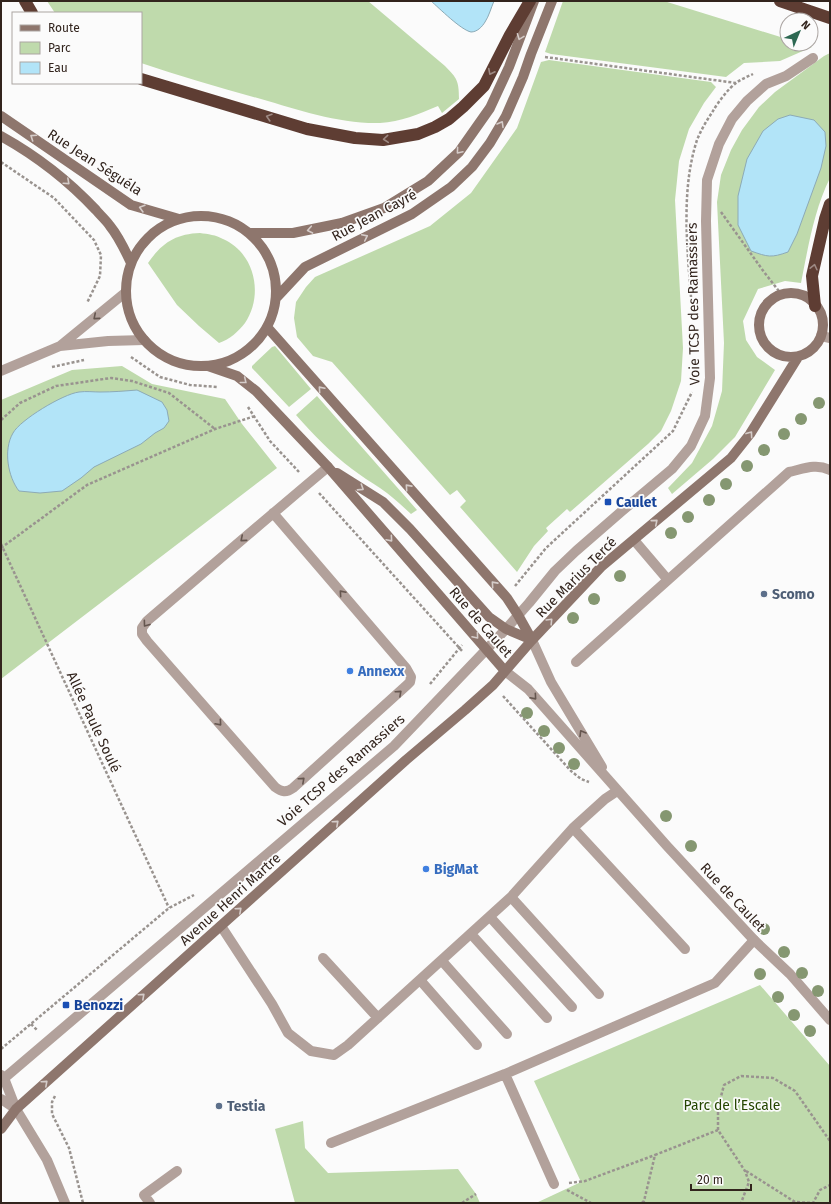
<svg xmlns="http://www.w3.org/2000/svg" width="831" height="1204" font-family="'Fira Sans',sans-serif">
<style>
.green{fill:#bfdaac}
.water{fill:#b2e4f8;stroke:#8caab6}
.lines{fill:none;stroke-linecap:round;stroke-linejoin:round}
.path{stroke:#99938f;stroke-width:2.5;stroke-dasharray:3 2;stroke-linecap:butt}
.lane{stroke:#b2a19b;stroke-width:10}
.street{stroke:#b2a19b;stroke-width:10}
.secondary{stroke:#8e766d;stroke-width:10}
.highway{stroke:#5e3d33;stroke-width:12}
.tree{fill:#859771}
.oneway{stroke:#d5ccc9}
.oneway2{stroke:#9d8983}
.oneway3{stroke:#65564f}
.transit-dot{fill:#1a4fb4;stroke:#fbfbfb;stroke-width:1.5}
.service-dot{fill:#5c6f8a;stroke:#fbfbfb;stroke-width:1.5}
.shop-dot{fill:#3f7fe0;stroke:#fbfbfb;stroke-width:1.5}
.labels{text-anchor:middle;stroke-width:3.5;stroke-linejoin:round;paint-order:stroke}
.street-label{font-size:14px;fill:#32241d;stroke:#fbfbfb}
.transit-label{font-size:14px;font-weight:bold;fill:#164399;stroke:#fbfbfb;text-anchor:start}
.service-label{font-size:14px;font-weight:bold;fill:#4e5e75;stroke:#fbfbfb;text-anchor:start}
.shop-label{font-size:14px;font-weight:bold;fill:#366cbe;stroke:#fbfbfb;text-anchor:start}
.park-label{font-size:14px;fill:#254600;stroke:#fbfbfb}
</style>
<rect width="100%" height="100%" fill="#fbfbfb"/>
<path class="green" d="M47,1H368L445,66C457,78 459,81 459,99L442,113L438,106C418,114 401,122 380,123C339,124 299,110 261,99C220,88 180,76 141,63V13H55Z
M563,1H664L787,39V44H804L812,47L780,61L744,63L726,77L551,54L545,52Z
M830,53V178C814,210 808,248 801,283L785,281L758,289L743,321L746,340L757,357L775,370L735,437L713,459L672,494L668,488L692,463L712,426L722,391L724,343L717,202L721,175L731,150L742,130L759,107L775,92L824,56Z
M549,60L711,82L716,87L704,103L689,129L679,161L675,200L683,348L681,381L671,411L661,431L648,444L570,512L567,509L546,528L548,531L534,546L517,572L460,507L466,501L457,490L450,495L332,362L313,356L297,337L294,318L296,302L306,287L315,277L430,226L471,193L517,128L541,62Z
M200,233C208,234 216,235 223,239C255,253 264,295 245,323C239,331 229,340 219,343L199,326L177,305L148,263C162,243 175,234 200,233Z
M275,346L311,389L289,407L252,368V366L272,347Z
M122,366L152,384L225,399L242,424L277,468L1,679V400L72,370Z
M317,396L417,510L411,514C401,505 392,496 380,488C371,482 361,476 352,469C331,453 314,435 296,415Z
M760,985L830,1066V1203H536L581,1182L534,1081Z
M303,1121L305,1148L328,1173L458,1169L476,1194L480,1203H295L275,1129Z"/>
<path class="water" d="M431,1H494C491,8 489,16 485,22C482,27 477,32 471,32C461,30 439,8 431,1Z
M790,115L814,120L825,132L826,146L821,168L797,234L788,252C771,258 768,257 751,251L738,225V196L747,159L763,131L778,119Z
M137,390L162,402L167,410L169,421L164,428L155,433L141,444L94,467L81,478L62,491L40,493L19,491C8,477 3,450 13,433C20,420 63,394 79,392C86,391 94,392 100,392C113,392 125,391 137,390Z"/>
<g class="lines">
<path class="path" d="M545,57L736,83
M1,162L54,198L94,240L101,255L100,276L87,303
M721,212L764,272L782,295
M691,297C687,246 681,189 697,140C701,130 707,120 713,111C718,102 729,88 736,83C741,79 747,77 753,74
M131,357L160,377L190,385L218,387
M52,367L84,360
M248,407L270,441L299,472
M1,420L20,403L56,386L111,378L132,381L169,393L215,429
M319,493L463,652
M1,544L169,908
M1,548L87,485L215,429L255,416
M515,586L546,548L673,431L692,392
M430,684L462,645
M503,696L571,771L581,779L589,782
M372,742L385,731
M31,1024L38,1031
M1,1049L169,908L194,895
M55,1096L52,1102V1114L69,1148L83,1203
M718,1130V1108L724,1085L741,1076L773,1078L795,1091L830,1141
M746,1171L795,1202L813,1203L820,1190L830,1185
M569,1183L585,1181L655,1155
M567,1190L591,1203
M462,1203L476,1194
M642,1203L644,1201L655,1155L718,1130L745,1171L749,1182L741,1203"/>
<path class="lane" d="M273,513L406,668L411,677L410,682L407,685L293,788C286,793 282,792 275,787L147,641L142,634V628L147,621C207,570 267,518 328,467
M634,540L668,580
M576,662L789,472C803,469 816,463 830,470
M573,828L685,949
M511,897L599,994
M490,917L572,1007
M221,926L272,1004L288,1033L311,1051L334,1055L348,1045L511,897L573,828L605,799L617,791
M471,934L547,1018
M323,958L378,1018
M442,961L507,1034
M420,980L477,1045
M505,1074L554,1184
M1,1081L394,746L506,629L529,603L555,571L576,551L622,511L672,469L691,446L705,416L710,378L706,221L707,180L719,144L732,119L747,101L766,84L786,76L813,58
M331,1143L505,1074L715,983L754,940
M150,1203L144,1195L177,1171"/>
<path class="street" d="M821,336L830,338
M60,346L126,292
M1,371L60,346L108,341L144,340
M532,640L551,682L602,767
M505,671L528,689L667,846L754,940L790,974L830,1020
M1,1075L4,1078L16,1109L47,1160L65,1203
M1,1099L16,1109"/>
<path class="secondary" d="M1,116L131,205L179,219
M1,136C37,156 68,180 96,210C100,215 106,220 110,226C119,237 125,250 131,263
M126 291a75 75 0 1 1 150 0a75 75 0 1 1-150 0Z
M249,233H293L342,223L384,208L428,181L459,152L490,108L509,67L534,1
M759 325a32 32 0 1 1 64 0a32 32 0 1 1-64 0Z
M277,297L305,267L412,214L451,187L472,167L490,143L506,116L523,77L531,54L552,1
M267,327L507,598L518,615L532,640
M208,366L237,376L256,391L328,467L505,671
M337,473L383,502L410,529L489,617L506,629L532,640
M1,1129L16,1109L406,760L465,710L493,685L532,640L601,567L731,458L750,434L798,357"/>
<path class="highway" d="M25,1L32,13
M780,1L830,18
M141,79L307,129L355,138L383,140L418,134L435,127L449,119L463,107L484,86L510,35L530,1
M815,306L812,276L825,219L830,204"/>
</g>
<g class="tree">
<circle cx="819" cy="403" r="6"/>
<circle cx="801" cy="419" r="6"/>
<circle cx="784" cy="434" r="6"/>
<circle cx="764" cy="450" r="6"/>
<circle cx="747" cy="466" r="6"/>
<circle cx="726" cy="484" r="6"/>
<circle cx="709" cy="500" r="6"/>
<circle cx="688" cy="517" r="6"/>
<circle cx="671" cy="533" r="6"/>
<circle cx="620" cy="576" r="6"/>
<circle cx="594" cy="599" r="6"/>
<circle cx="573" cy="618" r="6"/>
<circle cx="527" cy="713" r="6"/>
<circle cx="544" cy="731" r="6"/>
<circle cx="559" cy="748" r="6"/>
<circle cx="574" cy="764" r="6"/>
<circle cx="666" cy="816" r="6"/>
<circle cx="691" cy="846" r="6"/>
<circle cx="764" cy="929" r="6"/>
<circle cx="784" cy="952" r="6"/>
<circle cx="802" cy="973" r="6"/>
<circle cx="760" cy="974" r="6"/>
<circle cx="818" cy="991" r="6"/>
<circle cx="778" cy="997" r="6"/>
<circle cx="794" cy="1015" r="6"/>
<circle cx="810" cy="1031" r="6"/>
</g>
<defs><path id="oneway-chevron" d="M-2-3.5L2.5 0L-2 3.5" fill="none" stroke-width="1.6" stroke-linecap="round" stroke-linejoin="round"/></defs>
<g class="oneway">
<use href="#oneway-chevron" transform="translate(520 37) rotate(111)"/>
<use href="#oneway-chevron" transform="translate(501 124) rotate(-60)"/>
<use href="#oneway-chevron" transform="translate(33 137) rotate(-146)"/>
<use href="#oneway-chevron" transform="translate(459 151) rotate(130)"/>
<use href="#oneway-chevron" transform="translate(67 182) rotate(42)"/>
<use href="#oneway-chevron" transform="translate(142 208) rotate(-164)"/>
<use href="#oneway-chevron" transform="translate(310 230) rotate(169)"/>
<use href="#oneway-chevron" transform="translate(365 237) rotate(-26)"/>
<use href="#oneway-chevron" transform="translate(244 381) rotate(39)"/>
<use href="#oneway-chevron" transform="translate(321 389) rotate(-131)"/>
<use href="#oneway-chevron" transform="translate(750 434) rotate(-54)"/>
<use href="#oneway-chevron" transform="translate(408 487) rotate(-132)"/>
<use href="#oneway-chevron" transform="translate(361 488) rotate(33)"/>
<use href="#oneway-chevron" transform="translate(655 522) rotate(-40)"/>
<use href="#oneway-chevron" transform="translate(390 539) rotate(49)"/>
<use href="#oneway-chevron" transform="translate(494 584) rotate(-132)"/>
<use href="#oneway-chevron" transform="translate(550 621) rotate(-46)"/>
<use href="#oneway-chevron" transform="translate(476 636) rotate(50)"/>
<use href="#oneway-chevron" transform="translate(336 823) rotate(-42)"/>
<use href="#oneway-chevron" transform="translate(239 910) rotate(-42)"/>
<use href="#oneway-chevron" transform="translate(142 996) rotate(-42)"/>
<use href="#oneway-chevron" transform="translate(45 1083) rotate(-42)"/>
</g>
<g class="oneway2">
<use href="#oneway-chevron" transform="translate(491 72) rotate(117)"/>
<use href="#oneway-chevron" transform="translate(269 117) rotate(-163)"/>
<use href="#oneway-chevron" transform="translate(386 139) rotate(175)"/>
<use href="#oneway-chevron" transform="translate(814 267) rotate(-77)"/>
</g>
<g class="oneway3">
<use href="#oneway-chevron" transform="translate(96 317) rotate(140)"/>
<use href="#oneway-chevron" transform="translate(243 539) rotate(140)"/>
<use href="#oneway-chevron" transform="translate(342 593) rotate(-131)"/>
<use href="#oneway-chevron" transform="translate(146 624) rotate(126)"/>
<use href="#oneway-chevron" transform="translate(399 693) rotate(-42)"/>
<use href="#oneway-chevron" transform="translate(534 697) rotate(49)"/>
<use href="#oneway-chevron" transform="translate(219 723) rotate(49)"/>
<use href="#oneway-chevron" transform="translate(582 733) rotate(-121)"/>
<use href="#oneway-chevron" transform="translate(302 780) rotate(-42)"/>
</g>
<g class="transit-dot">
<rect x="604" y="498" width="8" height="8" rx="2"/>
<rect x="62" y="1001" width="8" height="8" rx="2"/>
</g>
<g class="service-dot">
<circle cx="764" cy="594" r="4"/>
<circle cx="219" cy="1106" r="4"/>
</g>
<g class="shop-dot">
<circle cx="350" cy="671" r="4"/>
<circle cx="426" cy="869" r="4"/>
</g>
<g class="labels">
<g class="street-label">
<text transform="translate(95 162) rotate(33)" y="5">Rue Jean Séguéla</text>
<text transform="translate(374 215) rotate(-28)" y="5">Rue Jean Cayré</text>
<text transform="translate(693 304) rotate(-91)" y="5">Voie TCSP des Ramassiers</text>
<text transform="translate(576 577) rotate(-45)" y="5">Rue Marius Tercé</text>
<text transform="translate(481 622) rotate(49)" y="5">Rue de Caulet</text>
<text transform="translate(94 722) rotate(65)" y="5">Allée Paule Soulé</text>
<text transform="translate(341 770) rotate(-41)" y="5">Voie TCSP des Ramassiers</text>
<text transform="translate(733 897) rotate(47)" y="5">Rue de Caulet</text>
<text transform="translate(230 899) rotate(-42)" y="5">Avenue Henri Martre</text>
</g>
<g class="transit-label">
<text x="616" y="507">Caulet</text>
<text x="74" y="1010">Benozzi</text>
</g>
<g class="service-label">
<text x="772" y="599">Scomo</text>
<text x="227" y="1111">Testia</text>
</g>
<g class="shop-label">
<text x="358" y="676">Annexx</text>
<text x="434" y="874">BigMat</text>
</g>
<g class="park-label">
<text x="732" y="1110">Parc de l’Escale</text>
</g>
</g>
<rect width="831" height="1204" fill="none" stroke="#32241d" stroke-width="4"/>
<rect x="12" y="12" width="130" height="72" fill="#fbfbfb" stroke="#aba5a2"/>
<rect x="20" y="25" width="20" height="6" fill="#8e766d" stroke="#aba5a2"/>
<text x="48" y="32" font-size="12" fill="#32241d">Route</text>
<rect x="20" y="42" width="20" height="12" fill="#bfdaac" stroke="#aba5a2"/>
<text x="48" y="52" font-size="12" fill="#32241d">Parc</text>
<rect x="20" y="62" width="20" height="12" fill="#b2e4f8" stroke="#aba5a2"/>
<text x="48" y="72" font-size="12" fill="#32241d">Eau</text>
<g transform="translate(799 32) rotate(44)"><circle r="19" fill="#fbfbfb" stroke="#aba5a2"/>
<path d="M0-3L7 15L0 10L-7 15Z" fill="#2d6852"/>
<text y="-6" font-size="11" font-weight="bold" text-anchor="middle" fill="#32241d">N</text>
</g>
<path d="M691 1184v6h60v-6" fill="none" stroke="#32241d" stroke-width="2"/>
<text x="697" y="1184" font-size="12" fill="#32241d" stroke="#fbfbfb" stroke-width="3" paint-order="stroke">20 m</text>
</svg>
